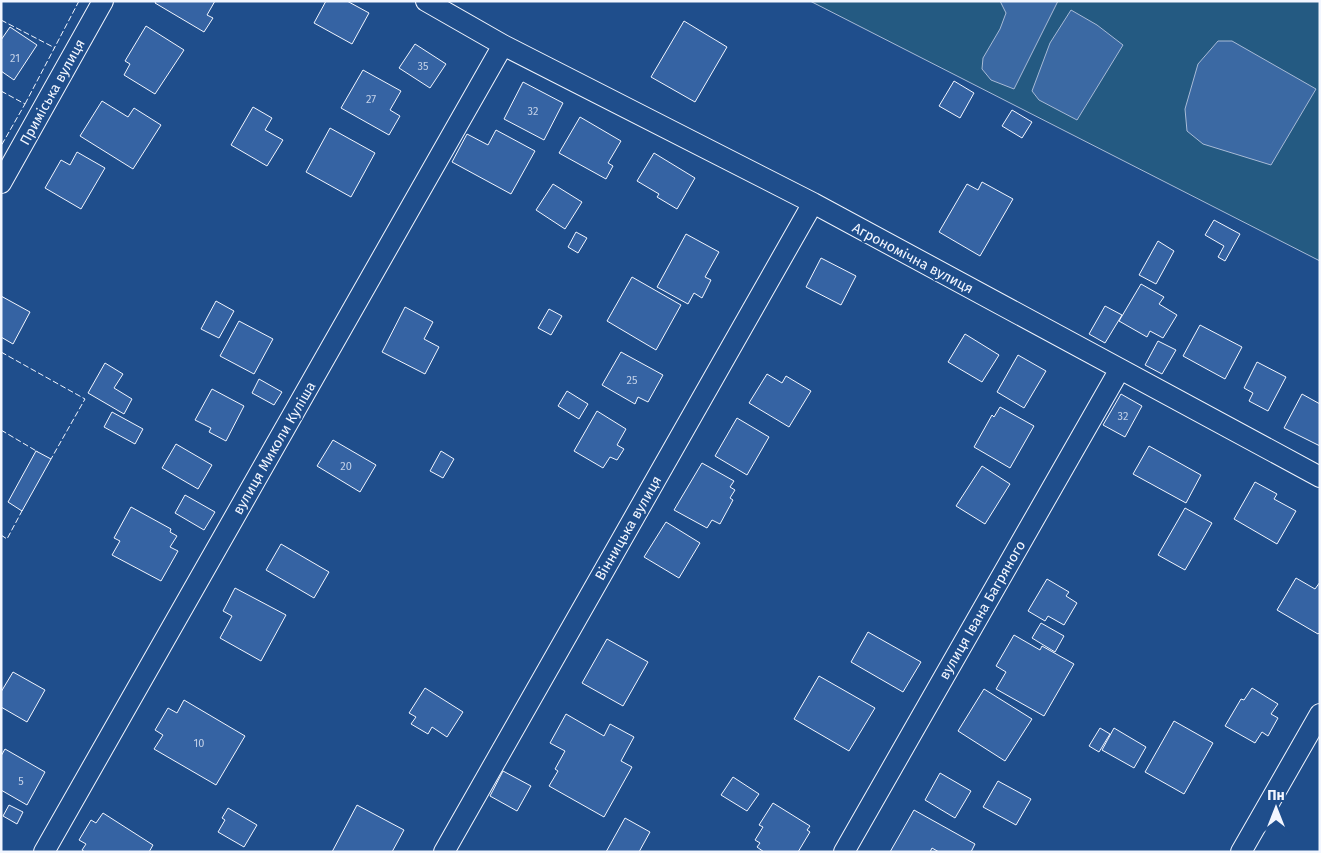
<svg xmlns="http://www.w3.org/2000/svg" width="1321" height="853" font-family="'Fira Sans',sans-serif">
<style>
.green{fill:#245a82;stroke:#a8bbd7}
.water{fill:#3b69a3;stroke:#a8bbd7}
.building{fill:#3563a3;stroke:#f2f6ff}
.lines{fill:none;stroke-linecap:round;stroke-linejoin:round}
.street-casing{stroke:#f2f6ff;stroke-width:22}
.street{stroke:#1f4e8c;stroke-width:20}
.fence{stroke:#f2f6ff;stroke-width:1;stroke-dasharray:6 2.5;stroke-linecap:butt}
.labels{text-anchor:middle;stroke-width:4;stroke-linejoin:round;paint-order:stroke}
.number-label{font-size:11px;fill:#c3d1e8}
.street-label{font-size:14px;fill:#f2f6ff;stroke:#1f4e8c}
</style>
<rect width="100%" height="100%" fill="#1f4e8c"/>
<path class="green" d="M810,1H1320V261Z"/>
<path class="water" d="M1000,1H1058L1014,89L991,80L982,69L983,58L1000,29L1006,13Z
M1071,10L1097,25L1123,45L1077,120L1039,100L1032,91L1050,43Z
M1218,41H1232L1316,89L1271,165L1203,144L1187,131L1185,109L1198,64Z"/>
<path class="building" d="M156,1H215L207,15L213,18L204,32L155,3Z
M326,1H347L369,13L352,44L314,23Z
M684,21L727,47L695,102L651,77Z
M146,26L184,50L155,94L124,75L130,64L125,61Z
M10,27L37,45L14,80L1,71V40Z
M415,44L446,64L430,88L399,68Z
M363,70L401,91L390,110L400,116L389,135L341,108Z
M954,81L974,93L960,118L939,106Z
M523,82L563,103L544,140L504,119Z
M102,101L128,117L134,108L161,125L133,169L80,136Z
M253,107L272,118L265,130L283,140L267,166L231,145Z
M1012,110L1032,122L1022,138L1002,126Z
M580,117L621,141L608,163L613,166L606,179L559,153Z
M330,128L375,153L351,197L306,172Z
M496,130L535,151L511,194L452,162L467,134L488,145Z
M77,152L105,168L81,209L45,188L61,160L70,165Z
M654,153L695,178L677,209L657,197L659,194L637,181Z
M982,182L1013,199L980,256L939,232L967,184L978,190Z
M553,184L582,202L565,229L536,210Z
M1214,220L1240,234L1225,261L1218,257L1224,246L1205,235Z
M576,232L587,238L578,253L568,247Z
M686,234L719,252L705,277L711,280L702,298L694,293L688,304L657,287Z
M1158,241L1174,251L1156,284L1139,275Z
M821,258L856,276L841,305L806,287Z
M632,277L681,305L656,350L607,321Z
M1141,284L1164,297L1159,304L1177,315L1163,338L1150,331L1147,337L1119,321Z
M1,296L30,312L13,344L1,337Z
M216,301L234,311L219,338L201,329Z
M1105,306L1122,315L1105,343L1089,334Z
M405,307L433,322L424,339L439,347L425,374L382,352Z
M549,309L562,316L551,335L538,328Z
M239,321L273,339L254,374L220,356Z
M1200,325L1242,347L1225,379L1183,356Z
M965,334L999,355L982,382L948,362Z
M1158,341L1176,350L1162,374L1145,365Z
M621,352L663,375L648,402L638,397L635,404L602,385Z
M1018,355L1046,371L1024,408L997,392Z
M1257,362L1286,377L1268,411L1249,401L1253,393L1244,388Z
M105,363L123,374L114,388L132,399L124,414L88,393Z
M767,374L782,383L786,376L811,391L789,427L749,403Z
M259,379L282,392L274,405L252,393Z
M212,389L244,406L226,441L209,432L211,428L195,420Z
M567,391L588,404L579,419L558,406Z
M1121,394L1142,406L1125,437L1103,425Z
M1302,394L1320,404V446L1284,428Z
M1000,407L1034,426L1010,468L974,447L992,415L994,417Z
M597,411L626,429L617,445L624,449L617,460L610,457L603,468L574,451Z
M112,412L143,429L135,444L104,427Z
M737,418L769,437L747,475L715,456Z
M333,440L376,465L360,492L317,466Z
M176,444L212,465L198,489L162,468Z
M1149,446L1201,475L1186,503L1133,474Z
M36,451L51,459L22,511L8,502Z
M441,451L454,459L443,478L430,471Z
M702,463L734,481L730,487L735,490L730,498L733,500L720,524L712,520L707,528L674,510Z
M982,466L1010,484L985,524L956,506Z
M1255,482L1277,494L1274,499L1296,511L1277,544L1234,519Z
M185,495L215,512L204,530L175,513Z
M131,507L171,529L170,532L177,536L170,547L178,551L161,581L112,555L120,541L114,538Z
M1185,508L1212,523L1185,570L1158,555Z
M666,522L700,543L679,578L644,557Z
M281,544L329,572L314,598L266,570Z
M1296,578L1315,589L1320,582V632L1318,634L1277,610Z
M1047,579L1069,592L1066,596L1077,603L1064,625L1048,616L1045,621L1028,611Z
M235,588L286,615L261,661L220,638L232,616L223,611Z
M1041,623L1064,636L1055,652L1032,638Z
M868,632L921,662L903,692L851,662Z
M1014,635L1040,650L1042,646L1074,664L1044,716L996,689L1006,672L996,666Z
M607,639L648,662L623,706L582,683Z
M13,672L45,690L27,722L1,707V692Z
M819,676L875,708L849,751L794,719Z
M425,688L463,712L447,737L432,727L428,734L411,724L416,717L409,713Z
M1252,688L1278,704L1271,714L1278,718L1268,736L1262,732L1255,743L1225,726L1241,699L1244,700Z
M984,689L1032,719L1005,761L958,731Z
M184,700L245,736L216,785L154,749L163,735L155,730L168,708L177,713Z
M566,714L604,736L610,724L634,737L621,761L632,767L604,817L549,786L558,771L555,769L565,751L550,743Z
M1174,721L1213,743L1184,794L1145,772Z
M1100,728L1110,734L1099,752L1089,746Z
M1114,728L1146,747L1134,768L1102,750Z
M5,749L45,772L27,805L1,790V756Z
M503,771L531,786L517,811L490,796Z
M940,773L971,791L955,818L925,800Z
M733,777L759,794L747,811L721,795Z
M998,781L1031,799L1016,825L983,807Z
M773,803L810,826L807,830L810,832L798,852H764L757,847L760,843L755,840L763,827L759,825Z
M9,805L23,812L17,824L3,816Z
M357,805L404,830L392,852H332Z
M228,808L257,825L244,847L218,832L225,820L222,818Z
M914,810L975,844L971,852H939L932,848L930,852H890Z
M103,813L153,845L149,852H85L82,850L86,844L79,840L91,820L96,823Z
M625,818L650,832L639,852H606Z"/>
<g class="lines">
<g class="street-casing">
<path id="street" d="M426,1L503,45L813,203L1320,477
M1,183L103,1
M44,852L503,45
M444,852L813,203
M844,852L1120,369
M1241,852L1320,714"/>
</g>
<use href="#street" class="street"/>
<path class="fence" d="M1,20L55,48
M1,91L25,104L1,146
M25,104L79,1
M1,352L85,399L51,459
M1,430L38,452
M1,535L7,539L23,509"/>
</g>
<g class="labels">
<g class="number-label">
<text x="15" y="62">21</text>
<text x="423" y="70">35</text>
<text x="371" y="103">27</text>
<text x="533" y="115">32</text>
<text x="632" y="384">25</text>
<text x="1123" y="420">32</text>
<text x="346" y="470">20</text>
<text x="199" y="747">10</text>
<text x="21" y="785">5</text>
</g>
<g class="street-label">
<text transform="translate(52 92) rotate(-61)" y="5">Приміська вулиця</text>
<text transform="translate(913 258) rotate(28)" y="5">Агрономічна вулиця</text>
<text transform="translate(274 448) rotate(-60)" y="5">вулиця Миколи Куліша</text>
<text transform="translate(628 528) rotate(-60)" y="5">Вінницька вулиця</text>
<text transform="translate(982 610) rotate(-60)" y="5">вулиця Івана Багряного</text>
</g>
</g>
<rect width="1321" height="853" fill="none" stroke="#f2f6ff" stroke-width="5"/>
<g transform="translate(1276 808)" stroke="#1f4e8c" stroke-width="4" paint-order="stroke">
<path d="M0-4L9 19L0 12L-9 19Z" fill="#f2f6ff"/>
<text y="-8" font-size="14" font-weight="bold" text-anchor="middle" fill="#f2f6ff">Пн</text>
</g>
</svg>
